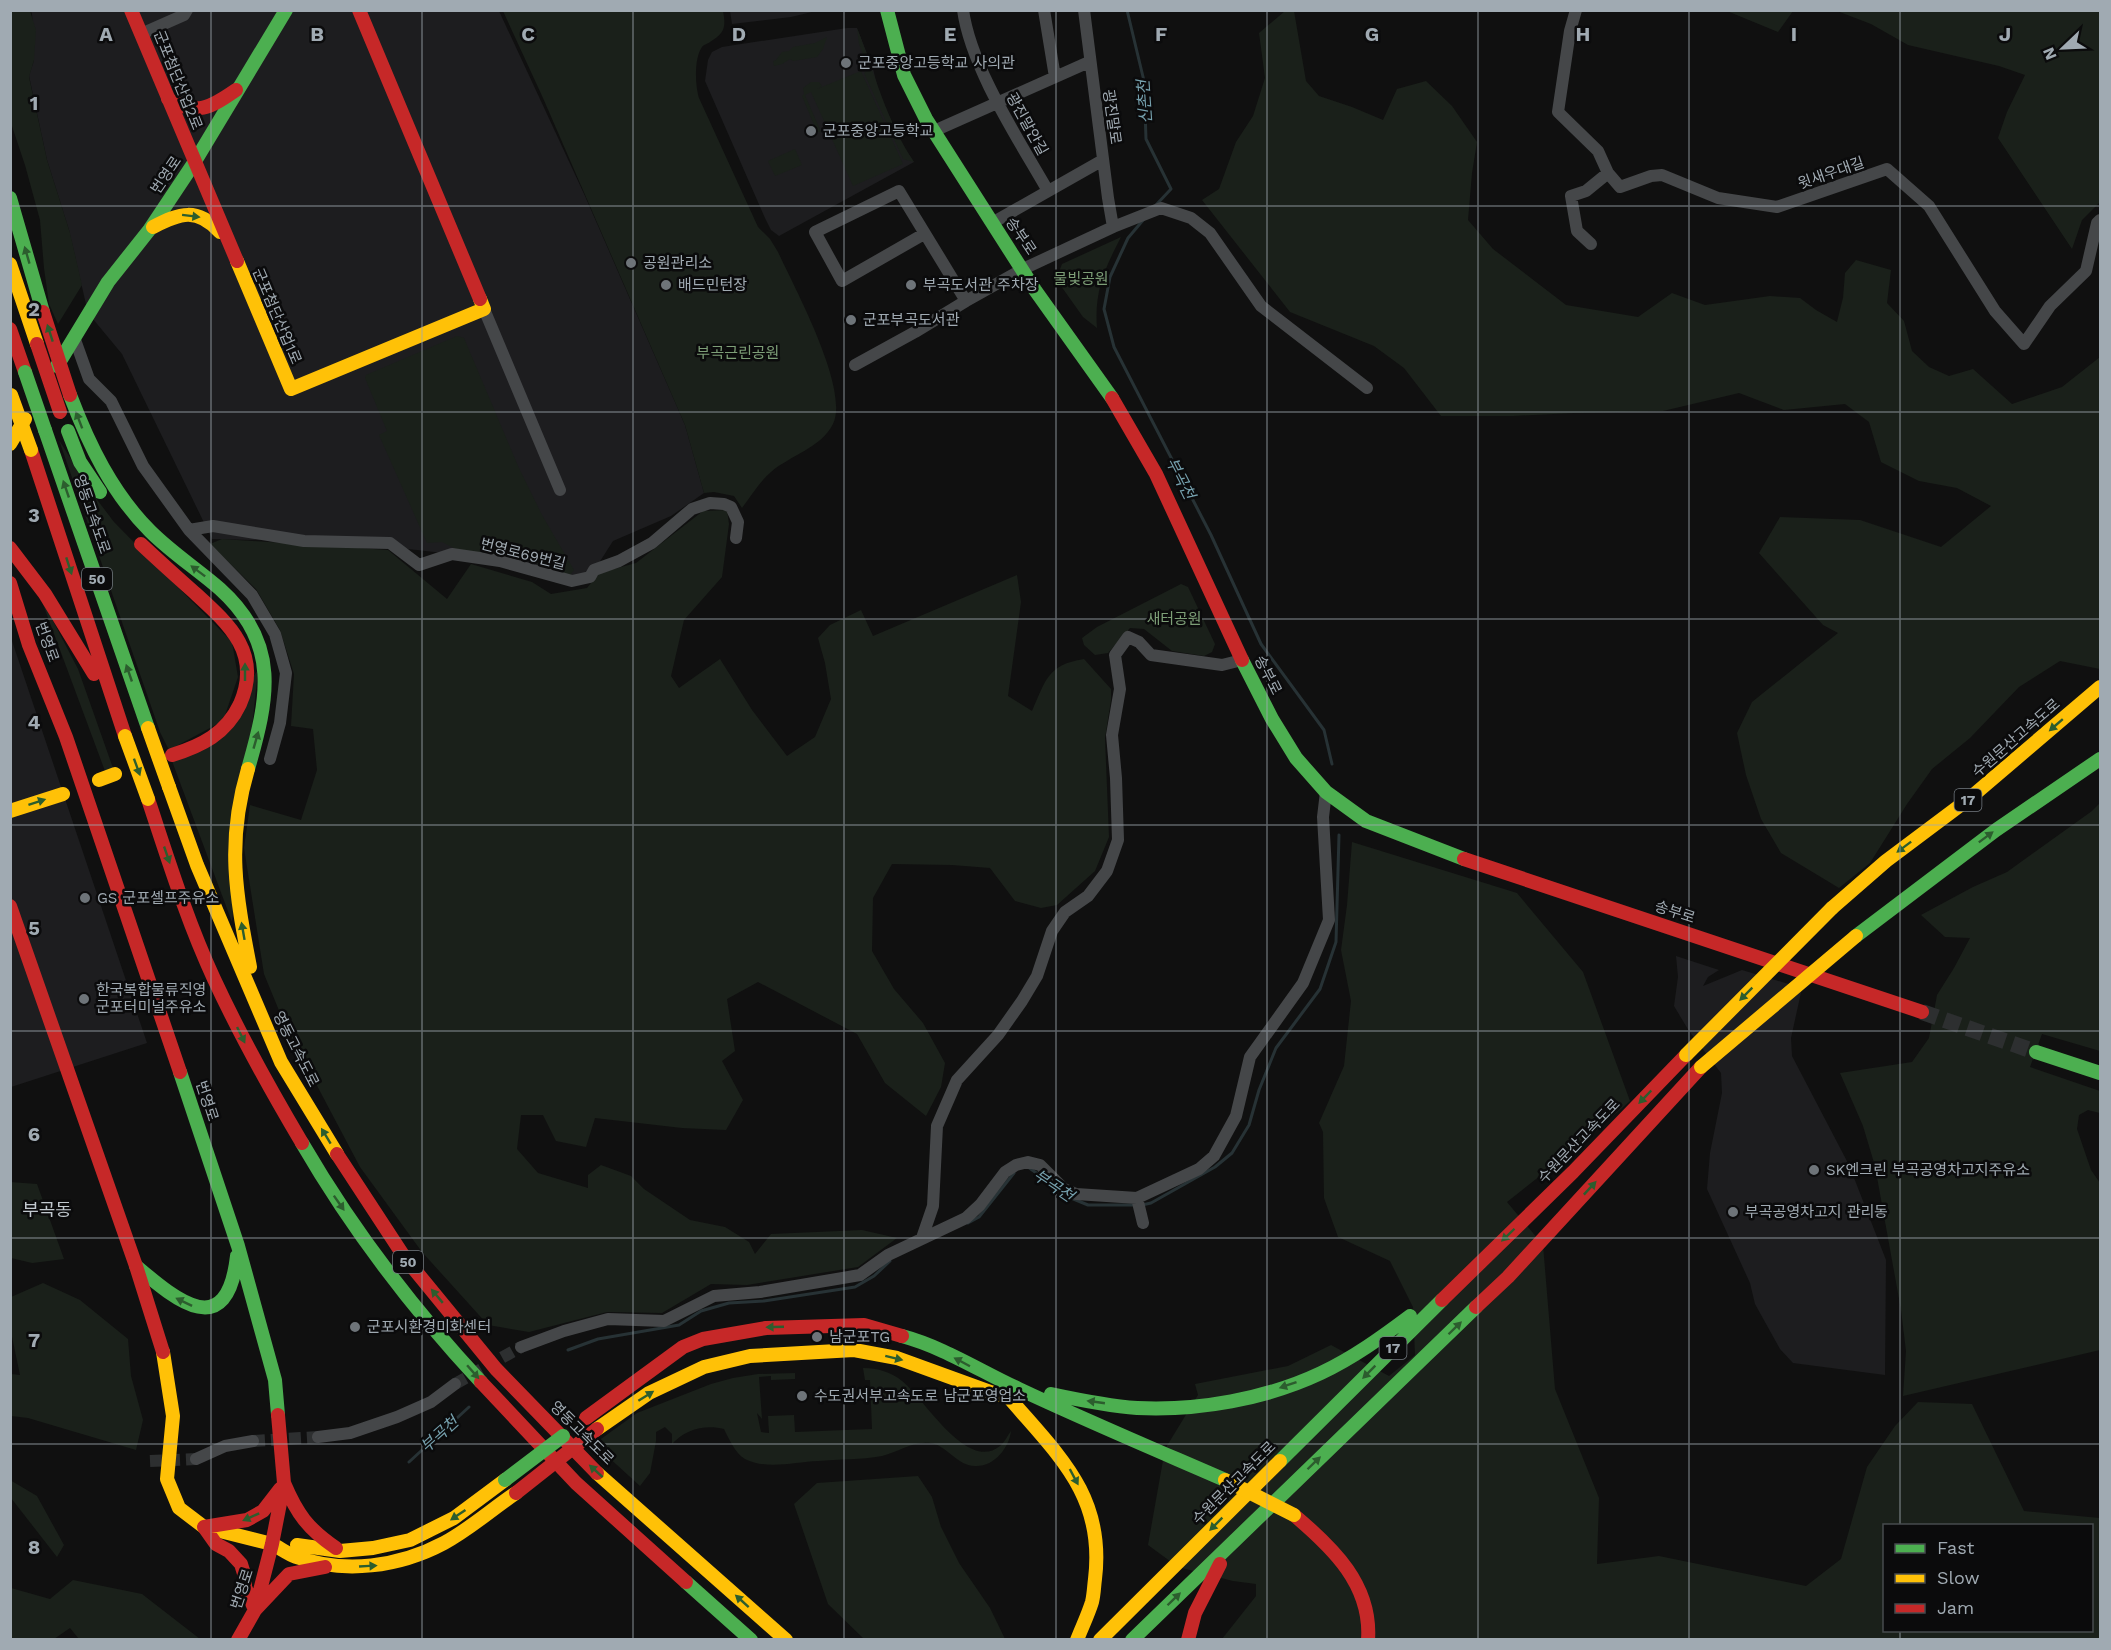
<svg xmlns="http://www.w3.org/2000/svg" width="2111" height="1650" font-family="'Work Sans','Noto Sans KR',sans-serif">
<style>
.built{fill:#1d1d1f}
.green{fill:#1a201a;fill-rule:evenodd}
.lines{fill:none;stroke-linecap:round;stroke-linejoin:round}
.stream{stroke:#273235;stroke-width:3}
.street-tunnel{stroke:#2d2f30;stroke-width:12;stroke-dasharray:12 6;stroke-linecap:butt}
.secondary-tunnel{stroke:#2d2f30;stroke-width:16;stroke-dasharray:16 8;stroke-linecap:butt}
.street{stroke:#454749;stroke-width:12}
.fast{stroke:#4caf50;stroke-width:14}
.slow{stroke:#ffc107;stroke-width:14}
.jam{stroke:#c62828;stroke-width:14}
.fast-bridge{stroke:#4caf50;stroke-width:14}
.slow-bridge{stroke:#ffc107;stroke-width:14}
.jam-bridge{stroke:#c62828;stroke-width:14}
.oneway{fill:#2c5d2e}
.grid{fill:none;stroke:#a0aab2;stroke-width:1.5;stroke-opacity:0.55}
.poi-dot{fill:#6e7479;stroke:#0b0b0c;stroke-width:2}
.labels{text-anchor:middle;stroke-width:5;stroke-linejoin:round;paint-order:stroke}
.shield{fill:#0b0b0c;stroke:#737a80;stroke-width:1.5}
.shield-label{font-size:14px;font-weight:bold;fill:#a0aab2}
.poi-label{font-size:15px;fill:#a0aab2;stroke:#0b0b0c;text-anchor:start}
.street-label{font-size:15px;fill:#a0aab2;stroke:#0b0b0c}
.park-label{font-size:15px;fill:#7d9e77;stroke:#0b0b0c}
.water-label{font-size:16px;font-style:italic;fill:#76a1ae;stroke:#0b0b0c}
.quarter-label{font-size:18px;fill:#c1c8ce;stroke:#0b0b0c}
.grid-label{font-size:20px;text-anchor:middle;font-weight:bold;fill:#a0aab2;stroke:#0b0b0c;stroke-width:5;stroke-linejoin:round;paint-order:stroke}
</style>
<rect width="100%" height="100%" fill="#101010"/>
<path class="built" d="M30,11H499L585,196L685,425L704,493L671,516L613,541L590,577L572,581L452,554L408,549L390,543L212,539L122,354L88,313L69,230L47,160L29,76L34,60L32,13Z
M730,11V10L816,11L791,17L732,24Z
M847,28H857L873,69L879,93L901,143L914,162L779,236L771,230L765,218L705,81L708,60L712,52L722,47Z
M10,635L147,1043L11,1087H10Z
M1676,956L1719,970L1708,977L1703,986L1742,970L1802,988L1791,1038L1792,1056L1849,1165L1886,1260L1885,1375L1793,1363L1780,1349L1755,1304L1750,1283L1707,1189L1710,1153L1722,1093L1721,1073L1689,1031L1674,1006L1678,977Z"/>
<path class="green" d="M10,11H30L36,30L34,60L29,77L47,160L70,233L82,285L58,324L49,304L44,268L40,220L25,165L11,123Z
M503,11H723C726,27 725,33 710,42C709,43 703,45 702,47C694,58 695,85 699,98L758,227L770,239L778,252C794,287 850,389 833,424C821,448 789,456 771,472C760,481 751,496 742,508L734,496L714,492L704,493L685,425L543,98Z
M1285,11H1294L1306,81L1319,96L1352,107L1383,120L1397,89L1426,81L1452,106L1477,142L1472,173L1468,220L1493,249L1566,305L1638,317L1672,293L1705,305L1770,296L1800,298L1816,310L1837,322L1843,298L1845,273L1856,260L1891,270L1887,303L1904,321L1912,351L1929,367L1949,376L1973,369L2012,404L2062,387L2100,357V669L2060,661L2019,687L1970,738L1932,769L1907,804L1870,863L1839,888L1781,853L1761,819L1746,775L1737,733L1752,702L1838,633L1823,625L1759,553L1780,517L1860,520L1941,547L1991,506L1957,488L1919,481L1881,462L1869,422L1845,404L1784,410L1739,393L1663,411L1574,413L1513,416H1441L1404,368L1374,346L1290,312L1202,200L1219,189L1236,142L1253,116L1265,78L1259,33Z
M1727,11H1793L1778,32Z
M1837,11H2100V202L2082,220L2072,249L1998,138L2007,112L2025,75L1999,66L1908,45L1871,24Z
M857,28C875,74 886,120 914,162L903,159L864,73L869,70L859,44Z
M827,37L823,49L817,57L793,61L790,59L782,64L774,66L773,61L776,60L782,52L789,51L793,47L815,43Z
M861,71L903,164L853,186L811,92L805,95L821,132H817L802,96L804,94L803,88L811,82H819L822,86L817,89Z
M795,149L802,165L775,176L768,161Z
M1121,237C1105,268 1094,291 1097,328L1083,317L1056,279L1062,264Z
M457,336L464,338L518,466L542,515L574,570L570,575L529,561L456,549L442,542L427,543L379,435L387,431L365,378L366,375Z
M59,440L95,497L114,522L232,642L238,677L223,721L169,750L160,732Z
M727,510L729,524L722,577L684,620L671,676L679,688L720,659L752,710L787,756L815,737L831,699L825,663L818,638L830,625L861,610L873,636L1017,575L1021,602L1008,696L1032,711C1046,680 1047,665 1084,659L1111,689V700L1105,738L1109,837L1095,871L1057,905L1041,908L1015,901L990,868L952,865L892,864L873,898L872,951L894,989L923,1023L945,1063L941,1087L926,1116L885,1083L857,1034L758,982L727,999L735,1051L722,1061L743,1100L726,1130L682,1128L595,1118L586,1147L556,1141L543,1115H521L517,1149L538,1173L588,1188V1175L601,1165L631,1176L644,1189L690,1220L725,1227L749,1242L755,1254L771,1234L862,1230L897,1238L858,1267L747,1285L711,1284L662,1313L607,1312L529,1332L488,1325L422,1252L360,1167L285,1025L264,974L244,848L250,805L301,820L317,770L313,729L291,726L294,674L280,630L256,589L210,544L222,539L388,550L447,599L471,564L532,582L551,594L587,588L599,573L636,563L703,511Z
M1181,584L1188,587L1215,644L1212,652L1204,656L1172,651L1144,629L1130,628L1108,653L1095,655L1084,645L1082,638L1097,627Z
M40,596L78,669L113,768L105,771Z
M258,670L232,922L172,761L199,751Z
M2100,803V1051L2042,1034L2030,1067L2100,1091V1113L2088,1110L2079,1115L2077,1129L2091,1170L2100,1183V1350L1903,1396L1906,1351L1901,1310L1875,1166L1863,1126L1840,1073L1912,1062L1929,1038L1937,995L1954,968L1970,938L1945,937L1921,915L1973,887L2007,872L2092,811Z
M1352,842L1517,893L1583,972L1630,1101L1587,1139L1507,1202L1543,1245L1555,1389L1599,1498L1597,1564L1659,1556L1806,1586L1841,1559L1867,1467L1895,1426L1918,1402L1972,1404L2024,1511L2100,1518V1639H1222L1256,1596V1584L1233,1581L1178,1567L1148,1545L1165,1449L1198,1395L1195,1384L1288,1366L1331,1345L1389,1376L1415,1355L1413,1307L1390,1261L1338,1237L1324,1198L1323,1132L1319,1123L1344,1066L1351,1001L1341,950L1347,905ZM1884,1526H2092V1630H1884Z
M10,1182L37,1184L64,1259L32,1263L11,1258Z
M43,1283L80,1300L128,1339L131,1376L143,1420L136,1450L28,1418L11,1416V1374L20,1375L11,1332V1297Z
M863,1368C878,1368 891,1372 902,1381C924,1398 967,1473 1000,1446C1004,1443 1008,1435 1011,1431C1009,1448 994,1467 975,1466C957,1466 947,1445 930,1443C912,1441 899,1452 882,1456C861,1460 839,1459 818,1461C795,1462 766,1470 745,1459C735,1453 729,1439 724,1429C706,1424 685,1429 672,1444V1434L665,1427L656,1432V1441L650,1473L640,1486L594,1444L637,1413L711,1384L733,1378L758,1374L795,1373V1379L771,1380V1376L759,1377L762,1419L757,1413L761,1432L769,1433L768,1416L794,1415L795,1432L872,1429L870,1380H865Z
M918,1476L932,1497L941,1527L959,1563L990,1608L1005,1639H864L828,1604L794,1504L817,1483Z
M10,1480L37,1496L64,1545L57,1557L11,1498Z
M73,1580L142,1594L200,1639H79L70,1628L54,1639H11V1588L50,1599Z"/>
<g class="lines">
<path class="stream" d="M1127,10L1144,81L1146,139L1171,189L1156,205
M1144,219L1128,238L1110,277L1104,309L1114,347L1211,535L1261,644L1324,730L1332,764
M1028,1167L1049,1182
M1071,1198L1088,1205H1135
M1142,1205L1151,1203L1215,1167L1232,1153L1249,1125L1259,1090L1276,1048L1320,989L1336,942L1339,835
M968,1223L979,1217L1014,1173
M568,1350L598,1339L679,1325L701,1311L729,1303L764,1301L855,1287L874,1276L890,1261
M409,1462L469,1407"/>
<path class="street-tunnel" d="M455,1384L521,1347
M253,1441L318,1437
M150,1461L196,1459"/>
<path class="secondary-tunnel" d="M1922,1012L2036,1052"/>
<path class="street" d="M963,10C971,68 1019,140 1048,191
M1044,10L1055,77
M1084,10L1108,198L1113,227
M1576,10L1570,31L1558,112L1598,151L1608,173L1620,187L1651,176L1662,175L1718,198L1777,207L1887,169L1929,206L1995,311L2024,344L2050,306L2086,271L2097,223L2100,220
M141,34L184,15L187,10
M934,131L1089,62
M992,223L1103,160
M924,234L842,281L815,232L899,191L966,301
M1591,244L1577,231L1571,196L1586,191L1608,173
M484,309L560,490
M74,337L89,379L111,401L143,466L189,530L252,595L275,634L286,673L280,723L270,759
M855,365L915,332L966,301L1023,269L1113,227L1161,208L1191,218L1210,233L1261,306L1367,388
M189,530L213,526L304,541L390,543L419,565L452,554L500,561L572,581L590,577L594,570L619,561L652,543L692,509L710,503L724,504L731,507L738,522L736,538
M1137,1198L1143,1223
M922,1238L933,1206L937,1126L957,1080L998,1035L1022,1001L1037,976L1052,931L1065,912L1088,896L1107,871L1118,840L1116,778L1112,735L1120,689L1115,655L1128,637L1139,642L1151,655L1222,665L1242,660
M521,1347L564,1331L608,1319L664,1321L714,1296L760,1292L860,1275L888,1255L966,1218L980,1205L1005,1172L1016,1165L1028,1162L1040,1165L1064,1189L1076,1194L1137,1198L1199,1169L1214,1156L1236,1116L1250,1057L1303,983L1329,920L1323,817L1326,792
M318,1437L350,1433L397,1417L431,1402L455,1384
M196,1459L225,1446L253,1441"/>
<path class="fast" d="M887,10L904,75L926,119L1035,290L1112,398
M10,198L43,312
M57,366L108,282L150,229L194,163L286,10
M70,395C89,445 112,493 150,531C172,553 197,569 220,589C281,644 268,699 248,769
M45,430L148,728
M68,431L80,462L100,492
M1242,660L1272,719L1296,758L1326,792L1366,821L1464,859
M1856,936L1996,830L2100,759
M2036,1052L2100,1073
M180,1072L238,1246L275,1380L278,1415
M302,1143C352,1229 413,1309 481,1382
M136,1266C178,1302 227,1342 237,1256
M902,1336C943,1347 980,1371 1019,1389C1087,1421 1156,1450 1225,1480
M1051,1394C1079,1400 1108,1406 1137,1408C1198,1411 1266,1399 1321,1373C1353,1358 1382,1337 1410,1316
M1280,1461L1442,1300
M686,1582L751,1640
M1132,1640L1476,1307"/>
<path class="slow" d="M153,227C180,213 197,207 220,232
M237,261L291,389L484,309L480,299
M10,264L37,344
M10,444L25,419
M248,769C226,843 236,894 250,967
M99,780L115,774
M169,787L197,865L281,1062L337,1154
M10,811L63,794
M1832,908L1886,861L1970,798L2100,687
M163,1352L173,1416L167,1479L179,1508L204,1527L272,1544
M1011,1400C1060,1457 1105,1497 1095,1579C1094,1586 1094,1594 1092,1602C1088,1615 1082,1627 1077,1640
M597,1429L649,1393L704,1367L750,1356L854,1350L897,1358L999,1395
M597,1473L786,1640
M272,1544C280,1548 288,1554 296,1557C345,1574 399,1567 444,1543C470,1529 492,1509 516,1493
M297,1545L340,1551L373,1548L410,1540L454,1518L505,1480
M1100,1640L1280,1461"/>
<path class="jam" d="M131,10L237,261
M359,10L480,299
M168,99C197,116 210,108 236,90
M10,329L25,372
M1112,398L1156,474L1242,660
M31,450L125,736
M141,544C159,561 177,577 196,594C230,625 262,654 240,704C226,734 201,746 172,755
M10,548L45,594L94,674
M10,583L29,645L66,737L180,1072
M148,799C168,859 187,921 214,979C240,1035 270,1089 302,1143
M1464,859L1922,1012
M10,906L136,1266L163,1352
M337,1154L405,1258L496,1369L597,1473
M1442,1300L1573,1172L1686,1055
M1476,1307L1508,1277L1701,1067
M481,1382L576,1483L686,1582
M586,1418L683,1347L703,1339L766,1328L864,1325L902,1336
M284,1483C297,1514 308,1529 336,1548
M1294,1515C1333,1548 1372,1585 1368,1640
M255,1610L245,1587V1577L241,1564L229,1551L216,1544L204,1527L247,1520L263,1511L280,1489
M255,1610L289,1574L325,1567
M238,1640L255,1610L272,1544L284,1483L278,1415
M1188,1640L1195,1613L1220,1564"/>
<path class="fast-bridge" d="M25,372L45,430
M505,1480L563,1436"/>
<path class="slow-bridge" d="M11,395L31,450
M148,728L169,787
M125,736L148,799
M1686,1055L1832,908
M1701,1067L1856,936
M1225,1480L1294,1515"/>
<path class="jam-bridge" d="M43,312L70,395
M37,344L60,412
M516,1493L597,1429"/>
</g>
<defs><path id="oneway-solid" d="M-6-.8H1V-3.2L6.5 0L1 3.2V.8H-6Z" transform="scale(1.5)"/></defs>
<g class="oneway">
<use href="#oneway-solid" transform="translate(191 216) rotate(7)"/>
<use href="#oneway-solid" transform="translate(27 255) rotate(-106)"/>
<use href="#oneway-solid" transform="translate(50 333) rotate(-108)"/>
<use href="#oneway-solid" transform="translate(79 420) rotate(-111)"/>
<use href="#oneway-solid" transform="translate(66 489) rotate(-109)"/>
<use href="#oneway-solid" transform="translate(69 566) rotate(72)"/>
<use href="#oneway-solid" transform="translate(198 571) rotate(-143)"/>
<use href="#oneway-solid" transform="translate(245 672) rotate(-90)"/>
<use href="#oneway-solid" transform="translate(129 673) rotate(-109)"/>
<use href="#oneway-solid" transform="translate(2056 725) rotate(139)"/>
<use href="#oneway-solid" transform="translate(256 740) rotate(-74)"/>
<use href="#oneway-solid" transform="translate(137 767) rotate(70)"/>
<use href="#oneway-solid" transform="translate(37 802) rotate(-18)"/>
<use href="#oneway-solid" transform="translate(1986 837) rotate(-37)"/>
<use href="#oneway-solid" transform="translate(1904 847) rotate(143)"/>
<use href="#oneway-solid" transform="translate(167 855) rotate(71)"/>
<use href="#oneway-solid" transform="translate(243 931) rotate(-100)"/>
<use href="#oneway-solid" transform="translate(1746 994) rotate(135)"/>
<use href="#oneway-solid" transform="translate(241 1035) rotate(64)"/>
<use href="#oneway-solid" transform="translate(1645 1097) rotate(134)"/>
<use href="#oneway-solid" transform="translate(326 1136) rotate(-121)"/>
<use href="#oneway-solid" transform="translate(1590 1188) rotate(-47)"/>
<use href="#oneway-solid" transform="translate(339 1203) rotate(55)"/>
<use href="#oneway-solid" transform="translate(1508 1235) rotate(136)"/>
<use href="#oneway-solid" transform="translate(437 1296) rotate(-130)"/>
<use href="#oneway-solid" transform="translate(184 1302) rotate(-154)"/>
<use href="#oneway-solid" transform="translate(775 1327) rotate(178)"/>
<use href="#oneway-solid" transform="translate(1455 1328) rotate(-44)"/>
<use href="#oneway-solid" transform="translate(894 1358) rotate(14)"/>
<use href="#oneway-solid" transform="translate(962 1362) rotate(-152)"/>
<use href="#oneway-solid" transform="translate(473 1372) rotate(49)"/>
<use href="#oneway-solid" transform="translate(1369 1372) rotate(135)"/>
<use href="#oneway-solid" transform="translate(1288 1385) rotate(161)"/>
<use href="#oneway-solid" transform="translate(646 1396) rotate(-32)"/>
<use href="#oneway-solid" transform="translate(1096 1402) rotate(-172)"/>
<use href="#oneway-solid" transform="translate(1314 1463) rotate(-44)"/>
<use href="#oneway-solid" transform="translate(596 1471) rotate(-138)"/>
<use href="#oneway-solid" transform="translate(1074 1477) rotate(62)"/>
<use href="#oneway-solid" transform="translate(458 1515) rotate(146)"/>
<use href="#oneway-solid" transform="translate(251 1517) rotate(156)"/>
<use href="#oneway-solid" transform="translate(1216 1524) rotate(135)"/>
<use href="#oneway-solid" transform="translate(368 1566) rotate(-3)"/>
<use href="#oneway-solid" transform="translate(1174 1599) rotate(-44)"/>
<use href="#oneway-solid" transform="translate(742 1601) rotate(-138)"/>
</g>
<path class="grid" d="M211,10V1640M422,10V1640M633,10V1640M844,10V1640M1056,10V1640M1267,10V1640M1478,10V1640M1689,10V1640M1900,10V1526M10,206H2100M10,412H2100M10,619H2100M10,825H2100M10,1031H2100M10,1238H2100M10,1444H2100M1900,1630V1640"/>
<g class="poi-dot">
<circle cx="846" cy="63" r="6"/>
<circle cx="811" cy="131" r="6"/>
<circle cx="631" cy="263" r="6"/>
<circle cx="666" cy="285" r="6"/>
<circle cx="911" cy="285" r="6"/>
<circle cx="851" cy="320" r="6"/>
<circle cx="85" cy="898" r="6"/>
<circle cx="84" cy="999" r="6"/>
<circle cx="1814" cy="1170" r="6"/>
<circle cx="1733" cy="1212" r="6"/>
<circle cx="355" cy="1327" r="6"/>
<circle cx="817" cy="1337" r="6"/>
<circle cx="802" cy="1396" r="6"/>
</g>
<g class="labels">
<g class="shield">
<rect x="82" y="568" width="30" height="22" rx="4.5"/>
<rect x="1954.5" y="789" width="27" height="22" rx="4.5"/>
<rect x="393" y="1251" width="30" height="22" rx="4.5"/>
<rect x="1379.5" y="1337" width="27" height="22" rx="4.5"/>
</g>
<g class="shield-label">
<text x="97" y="584">50</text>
<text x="1968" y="805">17</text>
<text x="408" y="1267">50</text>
<text x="1393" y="1353">17</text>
</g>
<g class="poi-label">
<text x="858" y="68">군포중앙고등학교 사의관</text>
<text x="823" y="136">군포중앙고등학교</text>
<text x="643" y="268">공원관리소</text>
<text x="678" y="290">배드민턴장</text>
<text x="923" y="290">부곡도서관 주차장</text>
<text x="863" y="325">군포부곡도서관</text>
<text x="97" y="903">GS 군포셀프주유소</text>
<text x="96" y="995">한국복합물류직영<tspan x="96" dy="17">군포터미널주유소</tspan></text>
<text x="1826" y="1175">SK엔크린 부곡공영차고지주유소</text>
<text x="1745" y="1217">부곡공영차고지 관리동</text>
<text x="367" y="1332">군포시환경미화센터</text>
<text x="829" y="1342">남군포TG</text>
<text x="814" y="1401">수도권서부고속도로 남군포영업소</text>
</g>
<g class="street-label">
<text transform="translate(178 80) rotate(68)" y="5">군포첨단산업2로</text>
<text transform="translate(1112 117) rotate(82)" y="5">광진말로</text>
<text transform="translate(1027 124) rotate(61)" y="5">광진말안길</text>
<text transform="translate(1831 173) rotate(-19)" y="5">윗새우대길</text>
<text transform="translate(166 175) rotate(-56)" y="5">번영로</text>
<text transform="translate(1021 236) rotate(56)" y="5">송부로</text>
<text transform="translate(277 316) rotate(67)" y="5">군포첨단산업1로</text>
<text transform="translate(92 514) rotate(71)" y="5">영동고속도로</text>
<text transform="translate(523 554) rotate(14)" y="5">번영로69번길</text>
<text transform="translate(47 642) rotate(70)" y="5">번영로</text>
<text transform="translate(1268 675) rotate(63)" y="5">송부로</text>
<text transform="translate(2016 738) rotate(-41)" y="5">수원문산고속도로</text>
<text transform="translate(1675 912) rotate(18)" y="5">송부로</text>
<text transform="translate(296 1049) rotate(63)" y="5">영동고속도로</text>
<text transform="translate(207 1101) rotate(72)" y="5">번영로</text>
<text transform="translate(1579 1141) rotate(-46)" y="5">수원문산고속도로</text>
<text transform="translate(582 1433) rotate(45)" y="5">영동고속도로</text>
<text transform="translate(1234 1483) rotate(-45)" y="5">수원문산고속도로</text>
<text transform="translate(242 1589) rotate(-72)" y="5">번영로</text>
</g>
<g class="park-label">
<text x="1081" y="284">물빛공원</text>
<text x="738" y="358">부곡근린공원</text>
<text x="1174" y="624">새터공원</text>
</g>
<g class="water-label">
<text transform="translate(1144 102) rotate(-94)" y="6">신촌천</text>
<text transform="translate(1181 478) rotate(63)" y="6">부곡천</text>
<text transform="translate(1054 1185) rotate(34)" y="6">부곡천</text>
<text transform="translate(439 1434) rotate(-42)" y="6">부곡천</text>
</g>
<g class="quarter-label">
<text x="47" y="1216">부곡동</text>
</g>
</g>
<g class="grid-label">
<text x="106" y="41">A</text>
<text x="317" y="41">B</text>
<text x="528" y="41">C</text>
<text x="739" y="41">D</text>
<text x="950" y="41">E</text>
<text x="1161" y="41">F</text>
<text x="1372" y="41">G</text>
<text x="1583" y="41">H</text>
<text x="1794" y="41">I</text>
<text x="2005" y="41">J</text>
<text x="34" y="110">1</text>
<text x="34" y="316">2</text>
<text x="34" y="522">3</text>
<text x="34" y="729">4</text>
<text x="34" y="935">5</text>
<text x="34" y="1141">6</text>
<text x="34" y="1347">7</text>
<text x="34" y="1554">8</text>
</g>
<rect width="2111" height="1650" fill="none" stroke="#a0aab2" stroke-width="24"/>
<rect x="1883" y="1524" width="210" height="108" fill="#0b0b0c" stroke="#474b4e" stroke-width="1.5"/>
<rect x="1895" y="1544" width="30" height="9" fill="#4caf50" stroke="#474b4e" stroke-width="1.5"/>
<text x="1937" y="1554" font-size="18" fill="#a0aab2">Fast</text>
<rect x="1895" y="1574" width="30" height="9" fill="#ffc107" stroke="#474b4e" stroke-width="1.5"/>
<text x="1937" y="1584" font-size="18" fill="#a0aab2">Slow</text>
<rect x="1895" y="1604" width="30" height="9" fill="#c62828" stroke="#474b4e" stroke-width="1.5"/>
<text x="1937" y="1614" font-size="18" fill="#a0aab2">Jam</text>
<g transform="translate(2063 48) rotate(247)" stroke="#0b0b0c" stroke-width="4.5" paint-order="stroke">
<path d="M0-4.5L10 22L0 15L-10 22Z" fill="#a0aab2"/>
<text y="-9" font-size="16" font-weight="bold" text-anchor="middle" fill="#a0aab2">N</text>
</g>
</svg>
